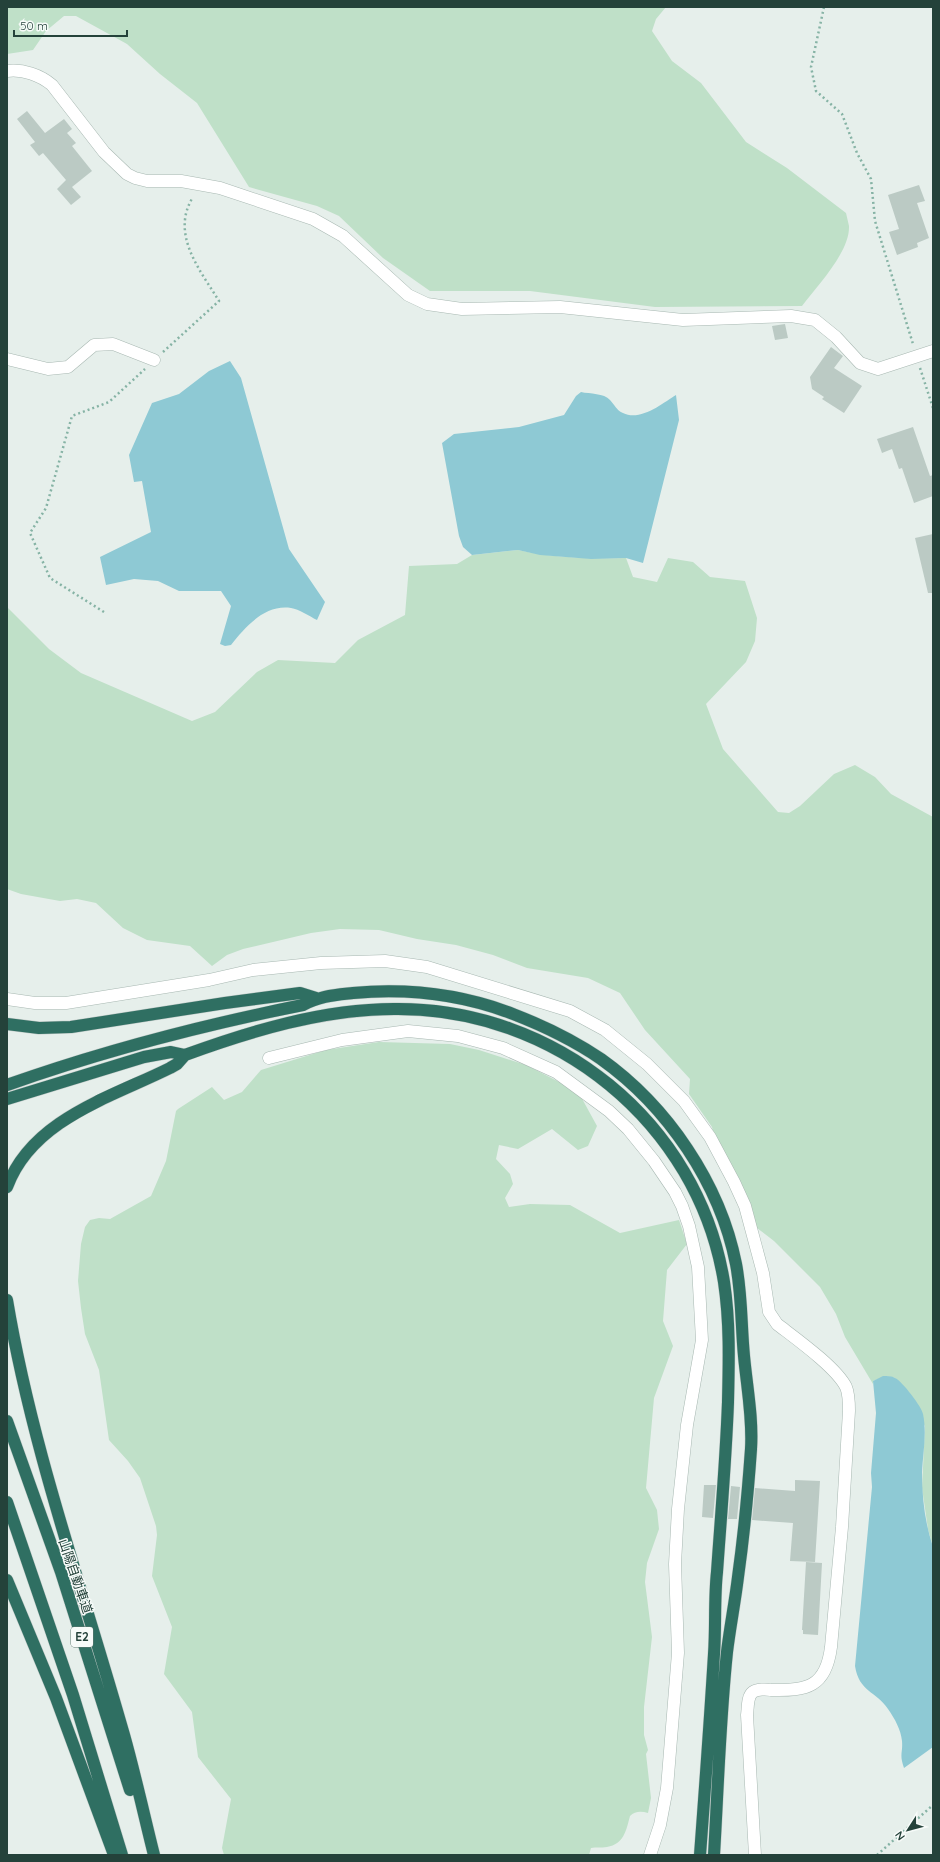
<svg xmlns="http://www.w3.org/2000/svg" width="940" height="1862" font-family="Quicksand,'Noto Sans JP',sans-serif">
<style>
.green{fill:#bfe0c8}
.water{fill:#8ec9d4}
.building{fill:#bbcac4}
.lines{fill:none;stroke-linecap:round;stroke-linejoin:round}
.minor-casing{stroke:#a8b8b2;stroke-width:13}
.highway-casing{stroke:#c2cac8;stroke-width:13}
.path{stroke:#86b3a5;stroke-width:2.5;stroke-dasharray:2 3;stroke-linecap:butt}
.minor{stroke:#fff;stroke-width:12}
.highway{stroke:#2f6f62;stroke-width:12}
.labels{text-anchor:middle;stroke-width:3;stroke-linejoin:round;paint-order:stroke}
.shield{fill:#f7fbf9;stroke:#637a73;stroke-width:1}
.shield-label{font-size:12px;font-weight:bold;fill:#24423a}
.street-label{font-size:13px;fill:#24423a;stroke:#f7fbf9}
</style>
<rect width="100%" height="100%" fill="#e6efeb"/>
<path class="green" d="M7,7H666L656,19L652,31L672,61L701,83L746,142L787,168L846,213C847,217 848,222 849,226C850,252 817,286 802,306L655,307L530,291H430L383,258L339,216L317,206L249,187L197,103L160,74L127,44L76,16H64L46,31L33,50L7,54Z
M518,550C554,558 590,559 626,558L633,577L657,582L668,558L693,562L710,577L745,581L757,618L755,641L746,662L706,704L723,749L778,812L789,813L800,806L834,774L855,765L875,777L891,794L933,817V1547L928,1529L922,1488L925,1426L895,1378L886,1376L873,1381V1384L845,1337L836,1314L820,1287L774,1241L757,1228L749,1205L714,1135L712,1127L689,1094L690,1079L645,1030L620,993L588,978L527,968L493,955L456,945L417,939L379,930L340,929L311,933L243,949L227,955L212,966L190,946L147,940L123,928L96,903L77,899L60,901L21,894L7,889V607L49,649L81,673L192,721L215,712L257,672L278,660L335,663L358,640L405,615L409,566L457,564L472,555Z
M379,1042L450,1044L479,1050L526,1065L563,1084L580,1095L597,1126L588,1146L578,1150L552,1129L518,1149L499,1145L496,1159L510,1174L513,1184L505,1198L509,1207L530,1204L570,1205L620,1233L679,1220L687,1244L667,1270L663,1321L673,1346L654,1398L646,1488L657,1510L659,1529L647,1563L645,1582L652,1637L644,1707V1735L648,1750L646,1754L651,1798L648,1813C641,1811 635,1811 630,1816C626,1831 624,1844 607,1847C601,1848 596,1847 591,1848L589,1855H224L222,1848L231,1799L198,1757L192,1712L164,1674L172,1627L152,1576L157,1535L156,1526L140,1478L128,1461L109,1440L99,1370L85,1334L81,1308L78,1281L81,1244L85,1227L90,1220L99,1218L110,1219L151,1196L166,1161L176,1111L178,1109L212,1087L224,1100L242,1092L261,1070L326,1050Z"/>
<path class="water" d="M230,361L241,378L289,549L325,602L317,620C309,616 299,609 291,608C265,604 245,627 231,645L225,646L220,644L231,606L221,591H179L158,581L134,579L106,585L100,557L151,532L142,481L134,482L129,455L152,403L179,394L209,371Z
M581,392C590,394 604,393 610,400C614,404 617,411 623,413C640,422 663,403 676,395L679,420L643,563L626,558L591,559L540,555L518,550L472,555L463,547L459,536L442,443L454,434L519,427L564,415L576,396Z
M883,1376C887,1376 892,1376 895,1378C902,1381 922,1407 923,1414C927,1433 923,1453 922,1472C922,1498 925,1523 933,1547V1747L904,1768C899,1754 903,1753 902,1741C901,1730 895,1719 888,1709C876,1691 859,1692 855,1666L872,1487L871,1473L876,1413L873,1381Z"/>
<path class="building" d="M27,111L45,133L64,119L72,129L67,133L76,143L72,146L92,171L72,187L81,197L71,205L57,189L66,180L43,153L39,156L30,145L35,142L17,119Z
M919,185L925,201L917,203L929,238L917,243L918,247L897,255L889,232L899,229L888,195Z
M785,324L788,338L775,340L772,326Z
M831,347L843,356L834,368L862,386L844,413L822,399L824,397L812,389L810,377Z
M913,427L930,476L933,475V496L914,503L902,468L899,469L892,449L882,453L877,439Z
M933,534V593H928L915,538Z
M795,1480L820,1481L815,1562L790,1561L793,1523L752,1520L755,1488L795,1491Z
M704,1485H716L713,1518L702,1517Z
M731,1486L740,1487L737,1519H728Z
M806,1562L822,1563L818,1635L803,1634V1630H802Z"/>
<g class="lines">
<g class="minor-casing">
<path id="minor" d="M7,71C23,69 40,75 52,85L104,152L127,174L135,178L147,181H181L220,188L313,219L343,236L408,295L427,304L462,309L560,307L683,320L791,316L815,320L836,337L860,363L878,369L933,351
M7,359L48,369L68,367L94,345L113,344L154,360
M7,999L35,1003H66L209,980L253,970L321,963L385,961L427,967L570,1011L605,1030L647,1064L684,1101L710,1137L734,1182L745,1206L763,1273L769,1312L777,1324C795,1338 836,1367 846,1387C849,1394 849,1403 849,1411L842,1527L831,1647C826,1687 807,1691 771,1690C766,1689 757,1689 753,1692C747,1696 748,1709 747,1715L755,1855
M269,1058L342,1040L408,1031L458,1036L503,1048L556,1072L609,1111L628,1129L654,1161L675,1192L682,1206L689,1226L698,1267L702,1340L687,1425L678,1509L675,1564L678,1653L667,1788L660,1825L650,1855"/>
</g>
<g class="highway-casing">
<path id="highway" d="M7,1024L39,1028L71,1027L225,1003L300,993L316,998
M7,1085C103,1051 203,1025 303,1005C319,996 335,995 353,993C408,988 461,994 513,1014C544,1026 573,1040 601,1059C667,1106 720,1183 736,1264C742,1295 741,1325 744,1356C747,1388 753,1418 751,1449C748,1492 744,1534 738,1577C735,1602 730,1627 727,1652C720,1719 718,1787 714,1855
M7,1099L144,1057L171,1052L185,1055
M7,1187C32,1119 112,1097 170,1068L177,1064L185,1055C251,1031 323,1009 394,1009C554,1007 698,1122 724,1282C730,1322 729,1361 728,1402C726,1458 721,1515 717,1572C714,1599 716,1626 714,1654C710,1721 705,1788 700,1855
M7,1300C32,1449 83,1590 124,1735C135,1774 144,1815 154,1855
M7,1421L61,1572L130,1790
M7,1502L73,1695L122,1855
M7,1580L56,1698L114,1855"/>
</g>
<path class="path" d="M824,7L811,67L816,91L842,114L857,153L871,179L875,221L913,344
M163,352L219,301C200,270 170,234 193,197
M920,368L933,408
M104,612L50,578L30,533L46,508L72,416L109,402L145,369
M877,1855L933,1805"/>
<use href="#minor" class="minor"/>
<use href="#highway" class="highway"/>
</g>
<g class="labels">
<rect class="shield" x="71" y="1627" width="22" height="20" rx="3"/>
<g class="shield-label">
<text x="82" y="1641">E2</text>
</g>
<g class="street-label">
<text transform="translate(76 1576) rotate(71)" y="5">山陽自動車道</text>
</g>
</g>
<rect width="940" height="1862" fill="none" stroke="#24423a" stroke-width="16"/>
<g transform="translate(908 1830) rotate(234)" stroke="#f7fbf9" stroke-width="3" paint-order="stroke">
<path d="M0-3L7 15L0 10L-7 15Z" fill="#24423a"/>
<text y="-6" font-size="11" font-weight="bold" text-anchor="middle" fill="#24423a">N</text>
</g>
<path d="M14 30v6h113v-6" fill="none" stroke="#24423a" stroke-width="2"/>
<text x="20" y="30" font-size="12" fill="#24423a" stroke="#f7fbf9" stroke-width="3" paint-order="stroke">50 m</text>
</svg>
